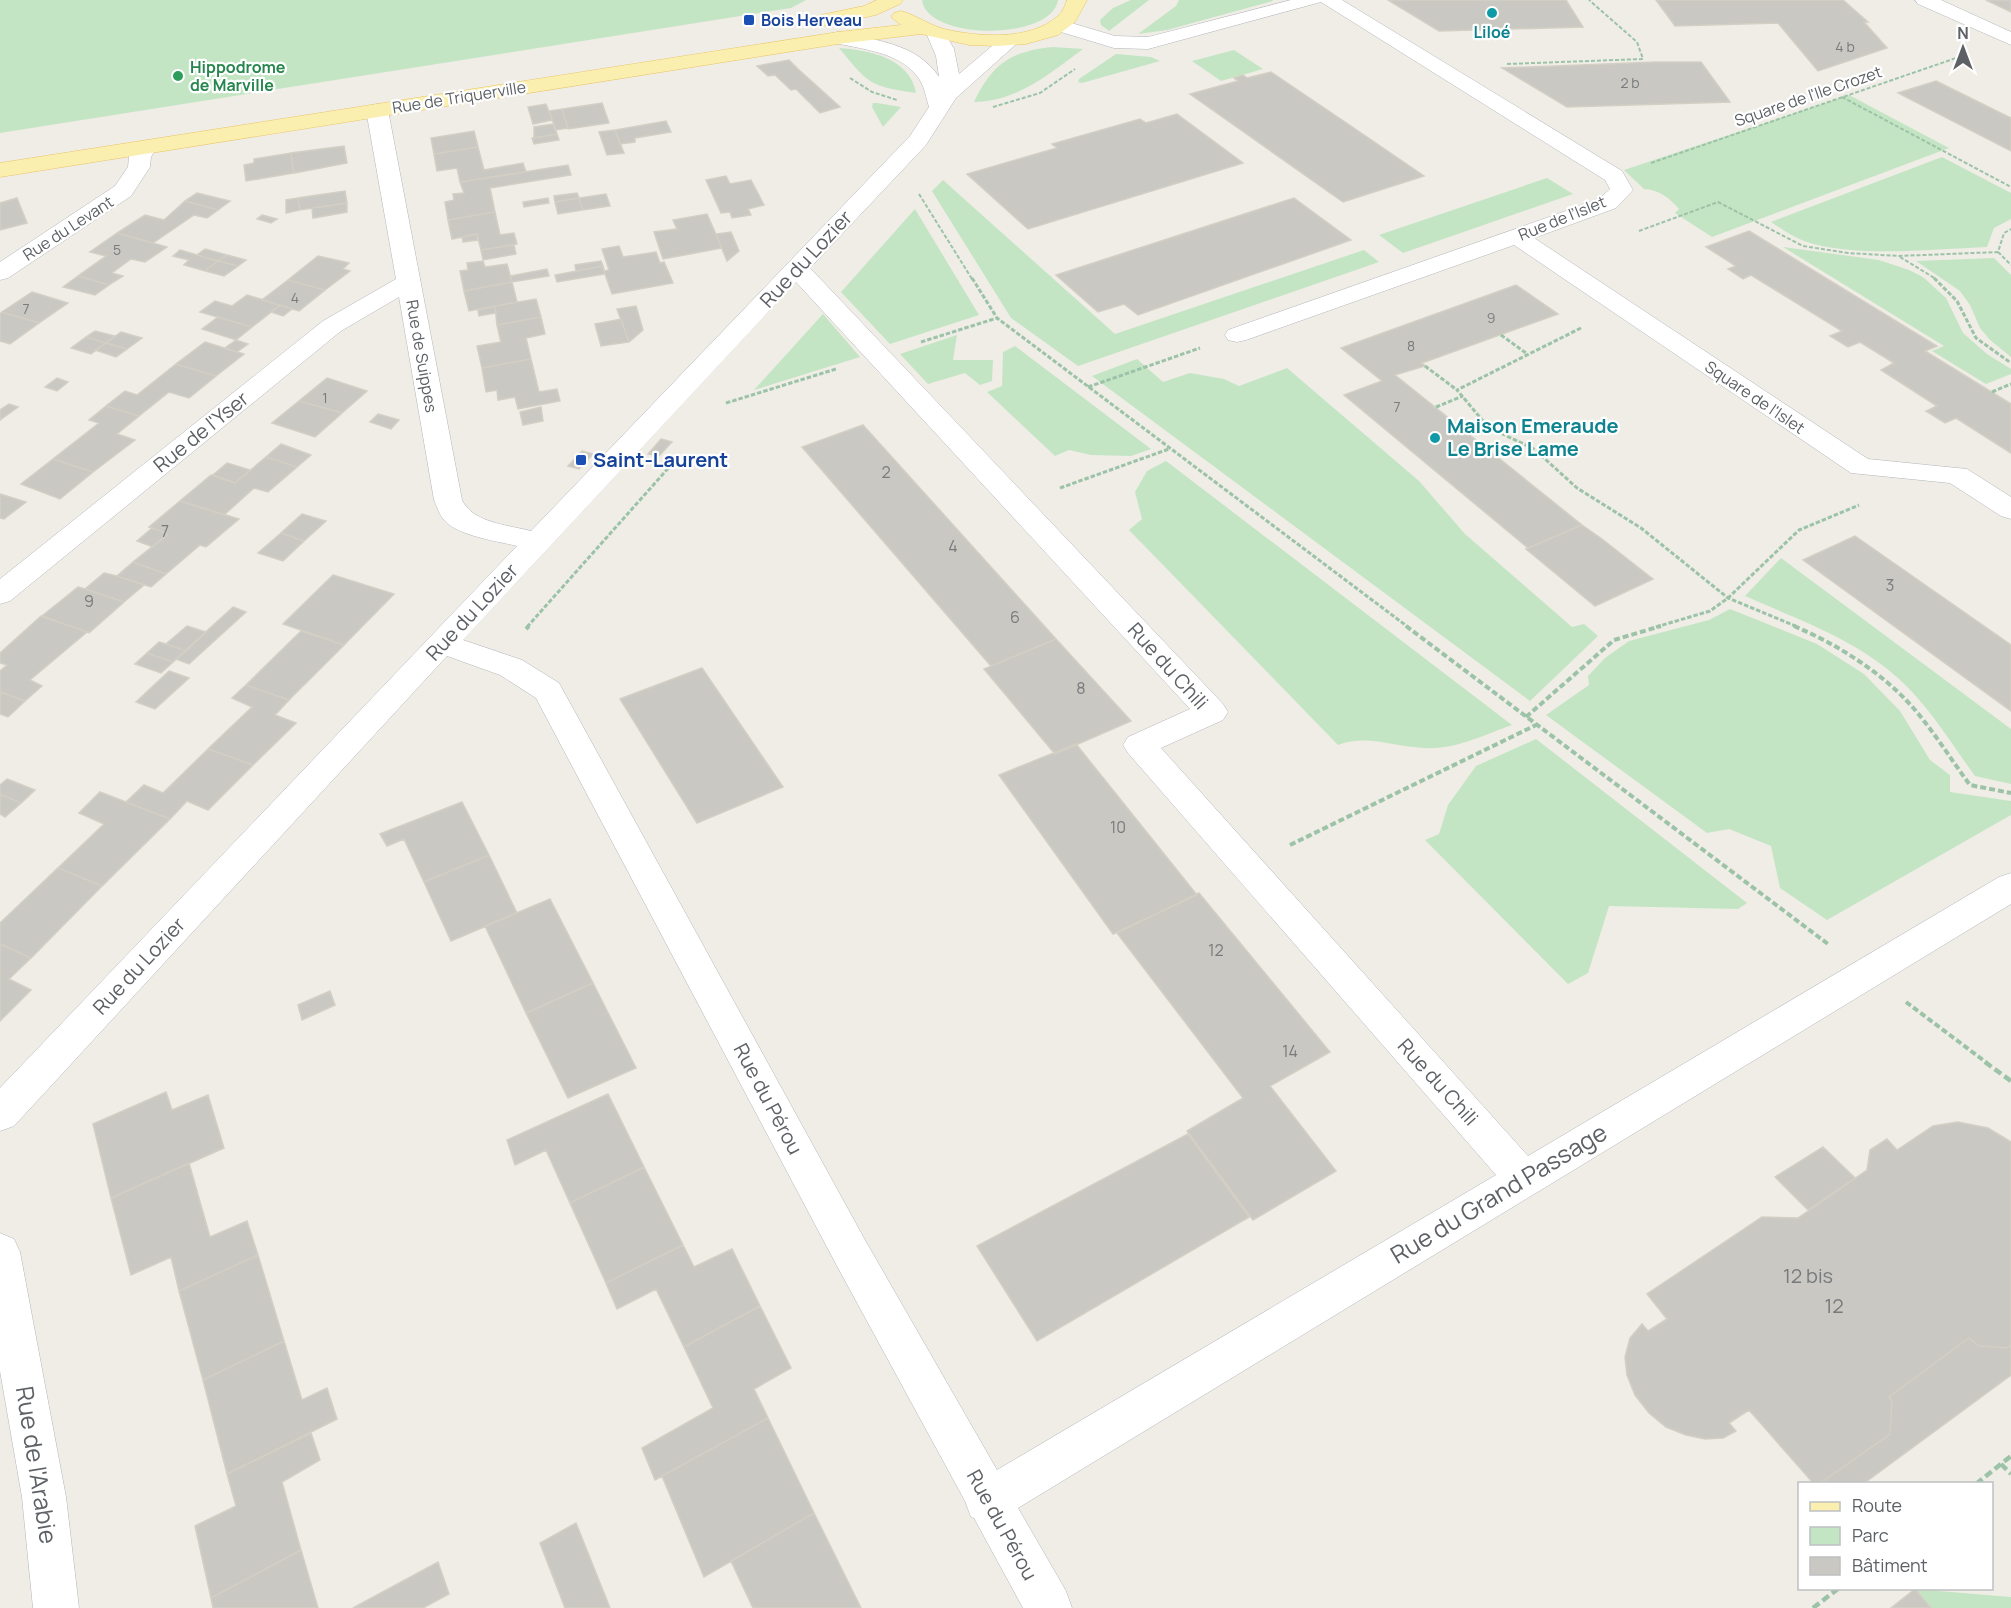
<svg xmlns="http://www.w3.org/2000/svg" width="2011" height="1608" font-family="Manrope,sans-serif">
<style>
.green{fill:#c4e5c4}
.building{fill:#cac8c2;stroke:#d3cfc4;stroke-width:1.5}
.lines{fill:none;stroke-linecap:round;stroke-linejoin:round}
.street-casing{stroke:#b3b6ba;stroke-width:1}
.primary-casing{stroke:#ebc463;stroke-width:1}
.path-far3{stroke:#9cc3a7;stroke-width:2;stroke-dasharray:4 2;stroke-linecap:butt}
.path-far2{stroke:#9cc3a7;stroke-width:3;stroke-dasharray:4.5 2;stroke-linecap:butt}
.path-far1{stroke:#9cc3a7;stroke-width:4;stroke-dasharray:6 3;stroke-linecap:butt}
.path{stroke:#9cc3a7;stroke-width:4.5;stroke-dasharray:8 4;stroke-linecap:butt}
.street{fill:#fff;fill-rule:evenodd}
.primary{fill:#fbefaf;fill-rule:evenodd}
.culture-dot{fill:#0f9aa8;stroke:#fff;stroke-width:2}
.transit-dot{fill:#1a4fb4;stroke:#fff;stroke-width:2}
.leisure-dot{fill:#2e9e5b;stroke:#fff;stroke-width:2}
.labels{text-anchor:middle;stroke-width:4.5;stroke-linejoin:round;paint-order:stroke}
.far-number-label{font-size:14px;fill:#787b7c}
.far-transit-label{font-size:16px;font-weight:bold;fill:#164399;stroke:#fff;text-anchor:start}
.far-culture-label{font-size:16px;font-weight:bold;fill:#0d838f;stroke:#fff}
.far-leisure-label{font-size:16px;font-weight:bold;fill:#27864d;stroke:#fff;text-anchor:start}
.far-street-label{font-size:16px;fill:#5d6165;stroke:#fff}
.number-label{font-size:16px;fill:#787b7c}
.street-label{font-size:20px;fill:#5d6165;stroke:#fff}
.culture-label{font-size:20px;font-weight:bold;fill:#0d838f;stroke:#fff;text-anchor:start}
.transit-label{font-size:20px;font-weight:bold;fill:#164399;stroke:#fff;text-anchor:start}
.near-number-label{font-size:20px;fill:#787b7c}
.near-street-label{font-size:24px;fill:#5d6165;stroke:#fff}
</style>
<rect width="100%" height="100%" fill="#efede6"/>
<path class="green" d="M0,0H806L791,8L0,133Z
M922,0H1058C1052,41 927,41 922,0Z
M1131,0H1149L1109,31L1101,25L1100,20L1113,8Z
M1179,0H1272L1273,1L1167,30L1138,34L1176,6Z
M1053,47L1083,49C1050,73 1017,102 974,102C992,64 1011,51 1053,47Z
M839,48C869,50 910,58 916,93C869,86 869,84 839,48Z
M1234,50L1263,69L1221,81L1192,61Z
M1116,54L1151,57L1160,61L1082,83L1078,82L1079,79Z
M1849,95L1949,148L1712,237L1675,213L1679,209C1671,199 1658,189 1644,189L1624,170Z
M873,103H877L901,107L883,127L872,107Z
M1942,157L2011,193V219L1994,228L1987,247C1936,249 1855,258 1807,242C1794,238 1782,229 1771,222Z
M1547,178L1573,194L1403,253L1379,235Z
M943,180L1115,334L1364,250L1379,262L1078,366L1011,318L932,191Z
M915,209L979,315L890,344L841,292Z
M1783,247L1879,260L1909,270L1923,277L1946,298L1963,333L1987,354L2011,369V374L1986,384L1932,351L1944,346Z
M1994,258L2011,275V357L1990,340L1980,328L1970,305L1960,291L1916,261Z
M823,314L860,357L754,390Z
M957,335L953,360H993L992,381L980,385L965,373L928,384L900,354Z
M1015,346L1151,449L1131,456L1091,455L1069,450L1055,456L987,392L1002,386L1003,352Z
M1137,359L1163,382L1190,373L1224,379L1239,386L1287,368L1419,481L1465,534L1572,627L1584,624L1598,636L1530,701L1092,376Z
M1166,461L1512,725C1484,735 1455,750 1424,748C1393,747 1368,734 1338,745L1129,530L1142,519L1135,492L1147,471Z
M1781,558L2011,729V784L1975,776C1951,743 1929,706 1898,678C1855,639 1797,619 1745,596Z
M1730,609L1817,644L1864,674L1900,711L1930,760L1950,775V792L2011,801V815L1827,920L1780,888L1771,846L1729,829L1707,833L1546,715L1589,685L1588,676L1605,658L1629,641L1709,620Z
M1536,739L1747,903L1738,909L1609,906L1588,973L1568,984L1425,840L1439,834L1448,805L1476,766Z
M1915,1589L2011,1597V1608H1931Z"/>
<path class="building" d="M1388,0H1566L1583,27L1439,31Z
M1656,0H1843L1868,22H1864L1887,48L1818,71L1778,23L1675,26Z
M1986,0H2011V12Z
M789,60L798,69L840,107L820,113L796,89L791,90L775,75L768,76L757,66Z
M1656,62H1701L1730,102L1567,107L1502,68Z
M1271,72L1348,124L1424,176L1343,202L1190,94L1238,81L1234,78L1243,75L1247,78Z
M1936,81L2011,118V151L1898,93Z
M602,103L609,123L568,129L562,109Z
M546,104L552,120L533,124L528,107Z
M562,109L568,128L556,130L549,111Z
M1177,114L1243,163L1028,229L967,174L1057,148L1052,144L1140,119L1146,123Z
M666,121L671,132L635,138V142L620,144L615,130Z
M553,124L557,134L534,138V127Z
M615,130L624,153L607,155L599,132Z
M474,131L478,147L434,154L431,138Z
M557,134L559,140L534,144L532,138Z
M344,146L347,163L294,173L291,153Z
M478,147L484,170L523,163L526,172L460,182L457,168L437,171L434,154Z
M291,153L294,173L246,181L244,165L254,163V159Z
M568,165L571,175L490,188L495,212L448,220L445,202L454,200L453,194L464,193L460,182Z
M726,176L730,184L751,180L764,205L748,209L751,215L732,218L730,212L721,213L706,180Z
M345,191L347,203L300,210L298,198Z
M197,193L230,201L218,210L185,201Z
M577,193L579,198L555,202L554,196Z
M606,194L610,206L583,210L579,198Z
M17,198L27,223L0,230V203Z
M298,198L300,210L286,213V200Z
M548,198L549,203L524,207L523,202Z
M579,198L583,210L558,214L555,202Z
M1294,198L1351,240L1138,315L1124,304L1098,312L1056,275Z
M185,201L218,210L207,218L194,215L153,243L117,233L145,215L164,220Z
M347,203V212L313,218L312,208Z
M495,212L500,235L514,233L517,244L481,250L477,234L452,239L448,220Z
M707,214L722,248L663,259L654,232L677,229L673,220Z
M262,215L277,219L271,223L257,219Z
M1749,231L1937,346L1925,351L2011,404V453L1956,418L1945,423L1926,411L1937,406L1881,370L1894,363L1860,342L1848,347L1830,336L1842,331L1751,275L1743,279L1728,269L1736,266L1706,247Z
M731,232L739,251L727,261L716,234Z
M117,233L167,247L145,262L131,259L112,273L123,276L109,285L78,276L106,256L90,252Z
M477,234L478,240L463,242L462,237Z
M514,245L516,254L483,260L481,250Z
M619,246L623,257L656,252L660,263L664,262L673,283L612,294L604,271L609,270L602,249Z
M205,249L227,255L218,261L197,255Z
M180,250L197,255L218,261L205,271L184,265L189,260L173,256Z
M227,255L246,260L238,266L218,261Z
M318,256L349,263L343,269L350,271L325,290L288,280Z
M218,261L238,266L224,276L205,271Z
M483,261L485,267L507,264L512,282L464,291L460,271L468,270L467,263Z
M601,261L603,266L576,271L575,265Z
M603,266L605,274L557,282L555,275Z
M547,269L549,276L512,282L510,276Z
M78,276L109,285L95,295L63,287Z
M288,280L325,290L299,311L262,300Z
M512,282L517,302L469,311L464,291Z
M1516,285L1558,314L1422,363L1425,366L1395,375L1582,525L1528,548L1344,395L1382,381L1341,348Z
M32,292L68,303L39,323L2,312Z
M247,295L280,305L252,327L200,312L215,301L232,306Z
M536,299L541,317L497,325L495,306Z
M280,305L292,309L283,316L271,312Z
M495,306L496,313L479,316L478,310Z
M636,306L643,330L629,342L617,309Z
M2,312L39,323L10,344L0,341V314Z
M218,317L252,327L236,340L202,329Z
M541,317L545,334L526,338L531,359L482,368L477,346L501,342L497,325Z
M621,319L629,342L601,346L595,324Z
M95,331L115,336L106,343L86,337Z
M121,332L142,338L127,349L106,343Z
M86,337L106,343L91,354L71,348Z
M236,340L248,344L237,352L225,348Z
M205,342L237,352L244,354L216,376L176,364Z
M106,343L127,349L116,357L95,350Z
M531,359L539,392L557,389L560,401L518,409L515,397L498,400L497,390L486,392L482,368Z
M176,364L216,376L189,398L169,392L139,416L106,406L125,391L137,395Z
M57,378L68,382L57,391L45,387Z
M327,378L367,391L342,413L299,401Z
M299,401L342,413L315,437L272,423Z
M9,404L18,407L0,420V410Z
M106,406L139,416L117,434L135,440L93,472L53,459L99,423L89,420Z
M541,407L543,421L523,425L520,412Z
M378,414L399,420L391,429L370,422Z
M863,425L1056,639L991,666L802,447Z
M661,439L672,442L659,456L648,454Z
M281,444L311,455L297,467L266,457Z
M582,451L593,454L579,469L568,466Z
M266,457L297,467L268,492L254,488L224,515L180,501L211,475L235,483Z
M53,459L93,472L60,499L21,484Z
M227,463L250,470L235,483L213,475Z
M0,494L26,502L4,519L0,518Z
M180,501L239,519L206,547L200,545L166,574L133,562L168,534L149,527Z
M302,514L326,521L304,541L281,533Z
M1582,525L1602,539L1653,579L1595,606L1526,549Z
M152,528L168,534L153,547L137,541Z
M281,533L304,541L283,561L258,553Z
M1855,536L2011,645V711L1803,560Z
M133,562L166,574L151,587L117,576Z
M104,573L117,576L144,585L124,602L85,589Z
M333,575L394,594L344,645L283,624Z
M78,587L85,589L124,602L89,633L42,616Z
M233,607L246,612L189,664L176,659Z
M41,616L87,632L30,680L42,686L25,701L0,692V671L7,665L0,663V653Z
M187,626L206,632L186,651L166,644Z
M301,631L344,645L289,700L246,685Z
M1056,639L1131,721L1055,754L984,669Z
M159,642L166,644L186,651L173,662L147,653Z
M147,653L173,662L161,673L135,664Z
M702,668L783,787L697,823L620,699Z
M169,671L189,678L155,709L136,702Z
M246,685L289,700L275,715L296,723L253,765L208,749L252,707L232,698Z
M0,692L25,701L8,717L0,714Z
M1076,744L1197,895L1113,934L999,775Z
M208,749L253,765L208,810L187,801L170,819L126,802L144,785L163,793Z
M7,779L35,790L21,803L0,794V785Z
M100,792L170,819L102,886L58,868L104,824L79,813Z
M0,794L21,803L5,817L0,814Z
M462,802L489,855L424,882L404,839L387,846L380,834Z
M489,855L517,913L451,941L424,882Z
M58,868L102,886L31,958L0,944V923Z
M1199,893L1330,1052L1270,1086L1336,1171L1253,1220L1187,1131L1243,1098L1117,933Z
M550,899L593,983L526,1013L485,926Z
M0,944L31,958L9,979L31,990L0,1021Z
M593,983L636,1068L568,1098L526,1013Z
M330,991L335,1005L302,1020L298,1005Z
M166,1092L172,1110L208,1095L224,1148L111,1198L93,1124Z
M608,1094L644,1167L570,1203L546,1150L515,1165L507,1140Z
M1958,1122L1988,1128L2011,1142V1345L2007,1348L1979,1346L1969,1338L1889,1397L1892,1402L1890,1434L1819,1484H1814L1749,1410L1729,1423L1736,1431L1723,1438L1705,1439L1686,1435L1666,1427L1649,1413L1635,1395L1627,1375L1625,1357L1630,1338L1642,1324L1648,1331L1667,1319L1647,1294L1762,1217L1798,1218L1867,1170L1870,1150L1887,1139L1897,1150L1933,1126Z
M1188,1134L1249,1217L1037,1341L977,1246Z
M1823,1147L1855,1178L1808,1210L1775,1177Z
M189,1163L210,1237L247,1221L258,1255L179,1291L171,1257L131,1275L111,1198Z
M644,1167L683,1245L606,1283L570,1203Z
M683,1245L694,1267L732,1249L760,1306L684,1347L656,1289L617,1309L606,1283Z
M258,1255L284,1341L203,1380L179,1291Z
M760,1306L791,1368L754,1389L768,1418L655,1480L642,1448L713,1408L684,1347Z
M1969,1338L1979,1346L2007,1348L2011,1345V1375L1863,1484H1819L1890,1434L1892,1402L1889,1397Z
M284,1341L302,1400L327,1388L337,1419L227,1474L203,1380Z
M768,1418L814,1513L704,1577L662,1476Z
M311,1433L320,1460L282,1482L301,1550L211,1598L195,1526L236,1506L227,1474Z
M814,1513L861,1608H753L731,1561Z
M576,1523L610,1608H565L540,1543Z
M301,1550L318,1608H213L211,1598Z
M438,1562L449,1594L423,1608H353Z
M1915,1589L1931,1608H1891Z"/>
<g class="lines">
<g class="street-casing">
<path id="street" d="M1291,0H1342L1622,171L1633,190L1616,208L1534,238L1868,459L1967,469L2011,497V519L2001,516L1950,483L1851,473L1514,245L1246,340L1237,342L1228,340L1225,335L1228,330L1569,210L1600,198L1610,189L1605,180L1321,2L1148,49L1114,48L1051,29L1048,25L1051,21L1058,19L1115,36L1148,37Z
M1915,0H1941L2011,32V45L1918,4Z
M937,29L944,31L954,49L959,74L1005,35H1019L1022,39L956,98L926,145L810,268L1223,704L1228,712L1223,720L1161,748L1528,1156L1999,877L2011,873V904L1018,1508L1066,1591L1072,1608H1023L974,1518L971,1517L965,1501L837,1266L536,698L500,675L447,656L14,1126L0,1131V1088L517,546C497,541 459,536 445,521C440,516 437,507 434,500L399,297L341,331L10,601L0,604V579L323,321L396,279L366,110L370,106L377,104L384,106L388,110L462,500C473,523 508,525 531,531L910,136L929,107C926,97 924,84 917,76C898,51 859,49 831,42L828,38L831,34L838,32C874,40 917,43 939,77L936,56L927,35L930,31ZM796,282L1190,709L1128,737L1123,745L1128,753L1496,1175L997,1470L865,1240L559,683L522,660L463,640Z
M146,141L154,142L157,147L151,157L150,167L131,196L8,278L0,280V262L115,186L128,167L129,157L138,142Z
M0,1233L14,1239L20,1252L66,1497L79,1608H33L22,1497L0,1371Z"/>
</g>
<g class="primary-casing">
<path id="primary" d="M877,0H903L900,4L876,15L823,26L816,24L813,20L816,16L864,6Z
M1067,0H1087L1075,22L1058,35L1026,44L998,46L969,45L921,34L838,44L0,177V163L838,32L901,25L891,17L894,13L901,11C916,15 929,25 944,29C978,37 1030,41 1058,16C1063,12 1065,5 1067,0Z"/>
</g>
<path class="path-far3" d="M1507,64L1643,59L1637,42L1589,0
M850,78L872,92L897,100
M1842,97L2011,187
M993,107L1040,93L1075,69
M1651,163L1962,56
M919,194L972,279
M1639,231L1718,202L1803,246L1848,253L1899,256L1998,252L2004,233L2011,229
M1998,252L2011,265
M1900,257L1936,279"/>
<path class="path-far2" d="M972,278L997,318L1408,627
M1934,278L1957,301L1976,338L2011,363
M1581,328L1457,390L1488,427L1534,449L1577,488L1641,528L1728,598L1798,627
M1501,335L1526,353
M921,342L997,318
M1425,366L1457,390
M1088,387L1200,348
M1992,392L2011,384
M726,403L836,369
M1436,407L1463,396
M1060,488L1169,449
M527,627L672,464
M1656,627L1710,611L1728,598L1799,530L1859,505"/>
<path class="path-far1" d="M1406,626L1828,944
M1794,626C1834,643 1875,668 1906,700C1930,725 1949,757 1970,785L2011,793
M526,629L529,626
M1526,717L1614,640L1661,626
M1290,845L1536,725
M1906,1002L1987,1063"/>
<path class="path" d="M1985,1062L2011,1081
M2001,1464L2011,1474
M1976,1484L2011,1456
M1813,1608L1839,1588"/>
<use href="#street" class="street"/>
<use href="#primary" class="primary"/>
</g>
<g class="culture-dot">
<circle cx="1492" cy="13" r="6"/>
<circle cx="1435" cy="438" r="6"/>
</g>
<g class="transit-dot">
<rect x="743" y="14" width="12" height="12" rx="3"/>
<rect x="575" y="454" width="12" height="12" rx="3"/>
</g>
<circle class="leisure-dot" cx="178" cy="76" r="6"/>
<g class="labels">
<g class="far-number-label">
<text x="1845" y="52">4 b</text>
<text x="1630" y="88">2 b</text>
<text x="117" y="255">5</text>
<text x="295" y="303">4</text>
<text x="26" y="314">7</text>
<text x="1491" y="323">9</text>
<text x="1411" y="351">8</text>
<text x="325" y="403">1</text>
<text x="1397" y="412">7</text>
</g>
<g class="far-transit-label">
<text x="761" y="26">Bois Herveau</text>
</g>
<g class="far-culture-label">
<text x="1492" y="38">Liloé</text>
</g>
<g class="far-leisure-label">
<text x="190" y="73">Hippodrome<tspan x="190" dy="18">de Marville</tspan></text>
</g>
<g class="far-street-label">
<text transform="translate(1808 96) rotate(-19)" y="6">Square de l'Ile Crozet</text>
<text transform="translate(459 97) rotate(-9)" y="6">Rue de Triquerville</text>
<text transform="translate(1562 218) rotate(-22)" y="6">Rue de l’Islet</text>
<text transform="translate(68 228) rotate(-33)" y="6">Rue du Levant</text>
<text transform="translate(422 356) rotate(80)" y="6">Rue de Suippes</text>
<text transform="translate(1755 397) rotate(34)" y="6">Square de l'Islet</text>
</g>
<g class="number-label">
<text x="886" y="478">2</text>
<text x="165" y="537">7</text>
<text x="953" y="552">4</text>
<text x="1890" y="591">3</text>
<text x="89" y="607">9</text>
<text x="1015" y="623">6</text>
<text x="1081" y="694">8</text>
<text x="1118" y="833">10</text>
<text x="1216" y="956">12</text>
<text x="1290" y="1057">14</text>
</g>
<g class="street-label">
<text transform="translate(806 259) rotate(-47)" y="7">Rue du Lozier</text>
<text transform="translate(201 432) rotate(-39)" y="7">Rue de l'Yser</text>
<text transform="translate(472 612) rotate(-47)" y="7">Rue du Lozier</text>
<text transform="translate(1168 666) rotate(48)" y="7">Rue du Chili</text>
<text transform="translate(139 966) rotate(-47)" y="7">Rue du Lozier</text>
<text transform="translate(1438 1082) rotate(48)" y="7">Rue du Chili</text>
<text transform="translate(768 1099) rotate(62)" y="7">Rue du Pérou</text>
<text transform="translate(1002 1525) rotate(61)" y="7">Rue du Pérou</text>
</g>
<g class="culture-label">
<text x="1447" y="433">Maison Emeraude<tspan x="1447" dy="23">Le Brise Lame</tspan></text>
</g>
<g class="transit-label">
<text x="593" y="467">Saint-Laurent</text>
</g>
<g class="near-number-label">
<text x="1808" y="1283">12 bis</text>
<text x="1834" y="1313">12</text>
</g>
<g class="near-street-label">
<text transform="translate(1499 1194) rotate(-31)" y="8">Rue du Grand Passage</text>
<text transform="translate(36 1465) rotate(81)" y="8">Rue de l'Arabie</text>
</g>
</g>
<rect x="1798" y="1482" width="195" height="108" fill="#ffffff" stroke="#bec0c1" stroke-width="1.5"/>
<rect x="1810" y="1502" width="30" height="9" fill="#fbefaf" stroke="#bec0c1" stroke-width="1.5"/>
<text x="1852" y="1512" font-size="18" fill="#5d6165">Route</text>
<rect x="1810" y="1527" width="30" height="18" fill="#c4e5c4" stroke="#bec0c1" stroke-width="1.5"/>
<text x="1852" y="1542" font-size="18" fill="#5d6165">Parc</text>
<rect x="1810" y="1557" width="30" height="18" fill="#cac8c2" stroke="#bec0c1" stroke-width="1.5"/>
<text x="1852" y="1572" font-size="18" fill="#5d6165">Bâtiment</text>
<g transform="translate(1963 48)" stroke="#ffffff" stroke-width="4.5" paint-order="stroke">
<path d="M0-4.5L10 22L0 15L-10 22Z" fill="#5d6165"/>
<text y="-9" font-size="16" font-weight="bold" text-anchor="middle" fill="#5d6165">N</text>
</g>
</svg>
